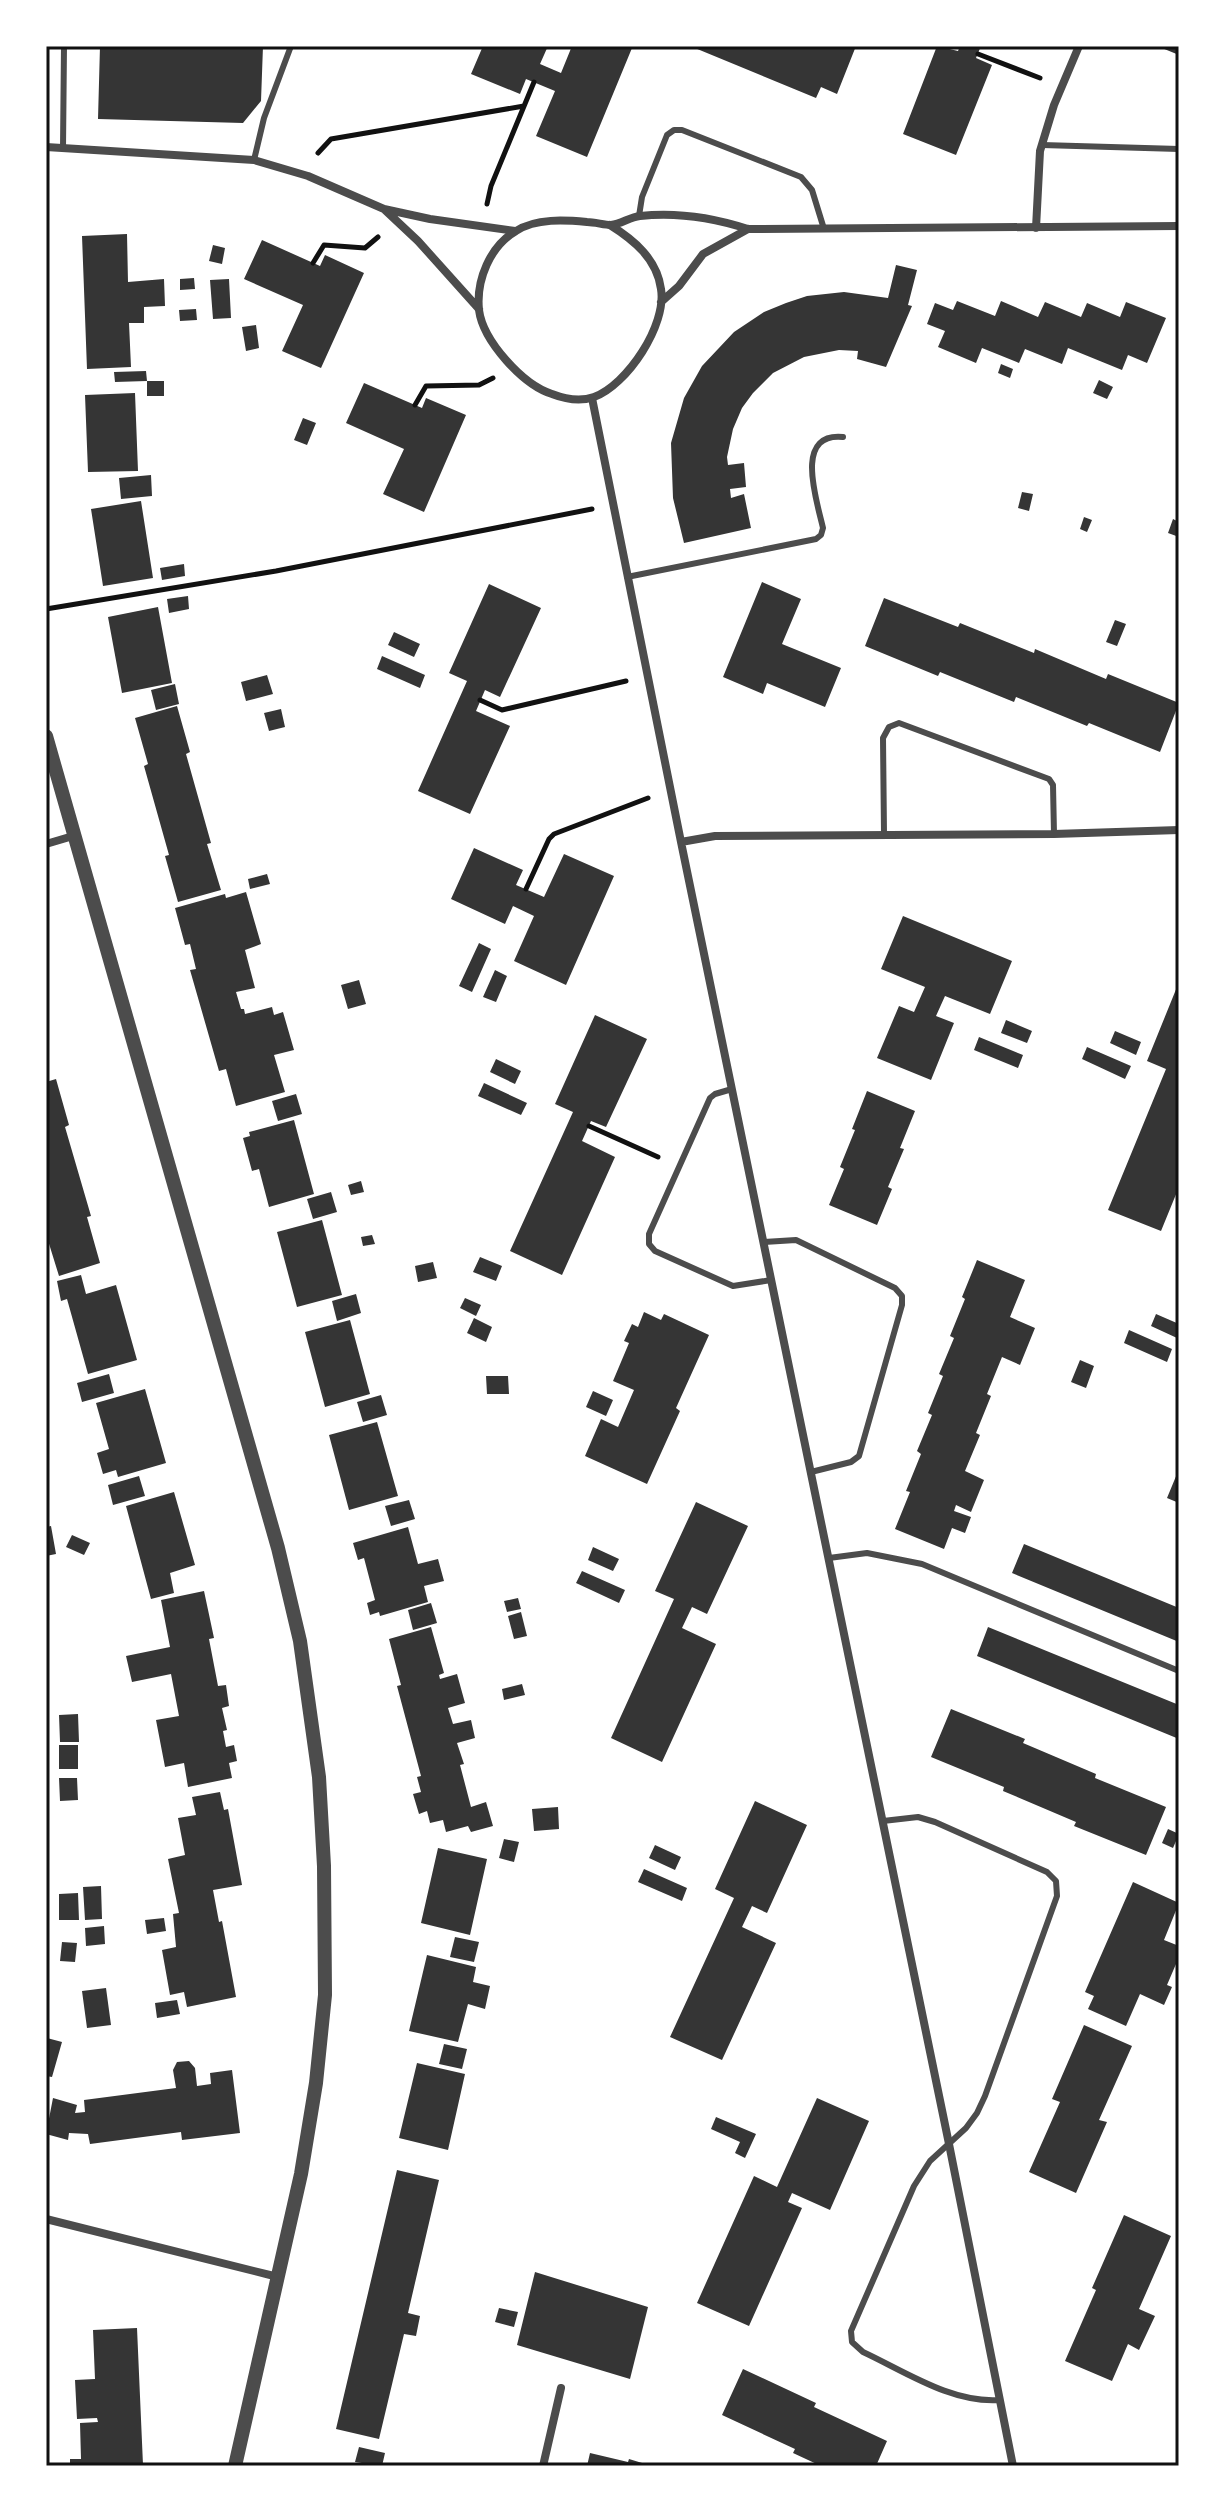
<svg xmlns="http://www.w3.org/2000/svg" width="1225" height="2512" font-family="'Varela Round',sans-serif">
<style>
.building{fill:#353535}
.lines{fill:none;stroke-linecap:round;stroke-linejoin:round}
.path{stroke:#111;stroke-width:5}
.service{stroke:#4c4c4c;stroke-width:6}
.minor{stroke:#4c4c4c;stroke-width:8}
.tertiary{stroke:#4c4c4c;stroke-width:14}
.neatline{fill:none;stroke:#111;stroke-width:3}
</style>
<rect width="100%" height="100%" fill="#fff"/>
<path class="building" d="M100,46H263L261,101L243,123L98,119Z
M483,46H548L540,64L561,73L572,46H626L632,48L587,157L536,136L555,91L526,79L520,94L471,74Z
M690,46H823L831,49L832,46H856L837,94L821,87L816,98Z
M937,46L958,51L960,46H981L976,58L992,65L956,155L903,134Z
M1157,46H1179V55Z
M127,234L128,282L164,279L165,306L144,307V323H129L131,367L87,369L82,236Z
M262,240L320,266L325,255L364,273L321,368L282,351L303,305L244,279Z
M213,245L225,248L222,264L209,261Z
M896,265L917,270L908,305L912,306L886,367L857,359L858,351L839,350L804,357L773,373L753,393L742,408L733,429L727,457L728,465L744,463L746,487L730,489L731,498L744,494L751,528L684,543L673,498L671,443L684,398L702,366L734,332L764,312L786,303L807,296L844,292L888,298Z
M194,278L195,289L180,290V279Z
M229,279L231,318L213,319L210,280Z
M957,301L995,316L1001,301L1038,317L1045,302L1081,317L1087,303L1120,317L1126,302L1166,318L1147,363L1128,355L1122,370L1068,348L1062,364L1025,349L1019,363L982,348L976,363L938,347L945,331L927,324L935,303L953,310Z
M196,309L197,320L180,321L179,310Z
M256,325L259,348L246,351L242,327Z
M1001,364L1013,369L1010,378L998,373Z
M146,371L147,381L115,382L114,372Z
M1099,380L1113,387L1107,399L1093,393Z
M147,381H164V396H147Z
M364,383L422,408L426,398L466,415L424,512L383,494L404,449L346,423Z
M135,393L138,471L88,472L85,395Z
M303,418L316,423L307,445L294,440Z
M151,475L152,496L121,499L119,478Z
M1022,492L1033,494L1029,511L1018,508Z
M141,501L153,578L103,586L91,509Z
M1084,517L1092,520L1087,532L1080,529Z
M1173,519L1179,522V537L1168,533Z
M184,564L185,576L162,580L160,568Z
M762,582L801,599L782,644L841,668L825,707L767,683L763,694L723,677Z
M489,584L541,608L500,697L485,690L476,711L510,726L470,814L418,791L467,681L449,673Z
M188,596L189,609L169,613L167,599Z
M884,598L958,627L960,623L1034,653L1035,649L1106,679L1108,674L1179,703L1160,752L1089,723L1087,726L1016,697L1014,702L940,672L938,676L865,646Z
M158,607L172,683L122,693L108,617Z
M1115,620L1126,624L1117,646L1106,642Z
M394,632L420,644L414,657L388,645Z
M382,656L425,675L420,688L377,669Z
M267,675L273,694L246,701L241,682Z
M175,684L179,704L156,710L151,690Z
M177,706L190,752L186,754L211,843L207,844L221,890L178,902L165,856L169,855L144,766L148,764L135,718Z
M281,709L285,727L269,731L264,713Z
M474,848L523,870L516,885L544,897L564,854L614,876L566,985L514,961L534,916L513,906L505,924L451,899Z
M267,874L270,884L250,889L248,879Z
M246,892L261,944L245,950L255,988L236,992L241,1009H244L245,1014L272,1007L274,1015L283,1012L294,1050L274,1055L285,1092L236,1106L226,1069L219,1071L190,970L196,969L190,944L185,945L175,908L225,894L226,898Z
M903,916L1012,961L990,1014L945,996L936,1016L954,1023L931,1080L877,1058L899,1006L914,1012L925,987L881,969Z
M479,943L491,949L472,992L459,986Z
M495,970L507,976L496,1002L483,997Z
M359,980L366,1004L348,1009L341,985Z
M1179,982V1089L1176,1097L1179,1099V1187L1161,1231L1108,1210L1166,1069L1147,1061Z
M595,1015L647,1039L606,1127L591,1121L582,1141L615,1157L562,1275L510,1251L573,1112L555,1104Z
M1006,1020L1032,1031L1027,1043L1001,1033Z
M1115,1031L1141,1042L1136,1055L1110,1043Z
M979,1037L1023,1055L1018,1068L974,1050Z
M1087,1047L1131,1066L1125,1079L1082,1059Z
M496,1059L521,1071L515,1084L490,1072Z
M56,1079L69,1125L65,1127L91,1216L87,1217L100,1263L59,1276L46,1234V1229L49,1228L46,1219V1082Z
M484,1083L527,1103L521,1115L478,1096Z
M867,1091L915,1111L900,1148L904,1149L888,1187L892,1189L877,1225L829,1205L844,1169L840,1167L855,1130L852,1129Z
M296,1094L302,1114L278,1121L272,1101Z
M294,1120L314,1194L269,1207L259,1169L252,1171L243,1138L250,1136L249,1132Z
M361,1181L364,1192L351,1195L348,1185Z
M331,1192L337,1212L313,1219L307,1199Z
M322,1220L342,1295L297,1307L277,1232Z
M372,1235L375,1244L363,1246L361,1237Z
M480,1257L502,1266L496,1281L473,1272Z
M977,1260L1025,1280L1010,1317L1035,1328L1020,1365L1002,1357L987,1394L991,1396L976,1433L980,1435L965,1471L984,1480L971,1512L956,1505L954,1511L971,1517L965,1533L952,1528L944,1549L895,1529L910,1492L906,1491L921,1454L917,1451L932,1415L928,1413L943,1376L939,1374L954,1338L950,1336L965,1299L962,1297Z
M433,1262L437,1278L418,1282L415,1266Z
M81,1275L86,1294L116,1285L137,1360L88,1374L67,1299L61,1301L57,1281Z
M356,1294L361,1313L337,1321L332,1301Z
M465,1298L481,1305L476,1316L460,1308Z
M644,1312L661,1320L664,1314L709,1335L676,1408L680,1411L647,1484L585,1456L601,1419L618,1427L634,1390L613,1381L629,1343L624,1341L632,1324L638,1327Z
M1156,1314L1179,1324L1177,1338L1151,1326Z
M474,1318L492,1327L486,1342L467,1333Z
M350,1320L370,1394L325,1407L305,1332Z
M1129,1330L1172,1349L1167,1362L1124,1343Z
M1080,1360L1094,1366L1086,1388L1071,1382Z
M109,1374L114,1393L82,1402L77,1383Z
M486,1376H508L509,1394H487Z
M145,1389L166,1463L118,1477L116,1470L103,1474L97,1453L109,1449L96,1403Z
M593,1391L613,1400L606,1416L586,1407Z
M381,1395L387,1415L363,1422L357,1402Z
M377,1422L398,1496L349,1510L329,1435Z
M1179,1469V1503L1167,1498Z
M139,1476L145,1496L113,1505L108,1485Z
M174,1492L195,1565L170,1573L174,1593L151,1599L126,1506Z
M409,1500L415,1519L391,1526L385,1506Z
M696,1502L748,1526L707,1614L692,1607L682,1628L716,1644L662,1762L611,1738L674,1599L655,1591Z
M51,1526L56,1554L46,1556V1527Z
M408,1527L418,1564L438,1559L444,1581L424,1586L428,1602L380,1616L379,1612L370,1615L367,1603L375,1600L364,1558L358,1560L353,1543Z
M72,1535L90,1543L84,1555L66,1547Z
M1024,1544L1179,1608V1642L1012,1573Z
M593,1547L619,1559L613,1571L588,1560Z
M582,1571L625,1590L619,1603L576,1583Z
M204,1591L214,1638L209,1639L218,1686L226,1685L229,1706L222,1708L227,1730L223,1731L226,1747L234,1745L237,1761L229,1763L232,1778L188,1787L184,1763L165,1767L156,1720L179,1716L171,1674L132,1682L126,1656L170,1647L161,1600Z
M518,1598L521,1609L507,1612L504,1601Z
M431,1603L437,1623L413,1630L408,1610Z
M521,1612L527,1636L514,1639L508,1616Z
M431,1627L444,1673L439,1675L440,1679L457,1674L465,1703L448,1708L453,1724L471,1720L475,1738L457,1743L464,1764L460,1765L471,1807L486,1802L493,1826L471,1832L468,1826L446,1832L443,1820L430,1823L427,1811L419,1814L413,1794L421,1792L417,1777L421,1776L397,1686L401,1685L389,1639Z
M988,1627L1179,1705V1739L977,1656Z
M522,1684L525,1695L504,1700L502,1689Z
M951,1709L1025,1739L1023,1743L1096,1774L1095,1778L1166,1807L1146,1855L1074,1826L1076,1822L1003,1791L1004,1787L931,1757Z
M78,1714L79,1742H60L59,1715Z
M59,1745H78V1769H59Z
M59,1778H77L78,1800L60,1801Z
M220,1792L224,1810L228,1809L242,1885L213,1890L219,1922L222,1921L236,1997L187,2007L184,1992L170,1995L162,1950L176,1947L173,1914L179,1913L168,1859L185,1855L178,1818L196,1815L192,1797Z
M755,1801L807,1825L767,1913L752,1906L742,1927L776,1943L722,2060L670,2037L734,1898L715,1889Z
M558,1807L559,1829L534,1831L532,1809Z
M1168,1829L1179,1834L1173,1848L1162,1843Z
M504,1839L519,1842L514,1862L499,1858Z
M655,1845L681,1857L675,1870L649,1858Z
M438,1848L487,1859L470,1935L421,1923Z
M644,1869L687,1888L682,1901L638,1882Z
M1133,1882L1179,1903L1164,1940L1179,1946V1957L1167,1985L1172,1987L1164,2005L1140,1994L1126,2026L1088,2009L1094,1996L1085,1992Z
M101,1886L102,1919L85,1920L83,1887Z
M78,1893L79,1920H59V1894Z
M164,1918L166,1931L147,1934L145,1920Z
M104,1926L105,1944L86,1946L85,1928Z
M455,1937L479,1942L474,1962L450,1957Z
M62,1942L77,1943L75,1962L60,1961Z
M427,1955L476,1967L473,1982L490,1986L485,2009L468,2004L458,2042L409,2031Z
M106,1988L111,2025L87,2028L82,1991Z
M177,2000L180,2014L157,2018L155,2003Z
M1084,2025L1132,2046L1099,2120L1107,2122L1076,2193L1029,2172L1060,2102L1052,2099Z
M47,2038L62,2042L52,2077L46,2076Z
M444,2044L467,2049L462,2069L439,2064Z
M189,2061L195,2068L197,2086L211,2084L210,2073L232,2070L240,2133L182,2140L181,2132L90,2144L88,2134L69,2133L68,2140L46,2134L53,2098L77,2105L75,2113L85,2112L84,2100L176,2088L173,2070L177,2062Z
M417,2063L465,2074L448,2150L399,2138Z
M817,2098L869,2121L830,2210L792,2193L788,2202L802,2208L749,2326L697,2303L754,2176L777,2187Z
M716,2117L756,2134L745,2158L735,2153L740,2142L711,2129Z
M397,2170L439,2180L408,2313L420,2316L416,2336L404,2334L379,2439L336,2429Z
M1124,2215L1171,2236L1139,2309L1155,2316L1139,2350L1128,2344L1112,2381L1065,2361L1096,2290L1092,2288Z
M535,2272L648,2307L630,2379L517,2345Z
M499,2308L518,2312L514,2327L495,2322Z
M137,2328L143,2465L70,2466V2459H81L80,2423L98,2422L97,2418L77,2419L75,2380L95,2379L93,2330Z
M743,2369L816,2403L814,2407L887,2441L876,2466H821L793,2453L795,2449L722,2415Z
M359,2447L385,2453L382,2466L355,2462Z
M590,2453L628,2462L629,2459L652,2466H587Z"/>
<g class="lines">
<path class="path" d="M978,54L1040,78
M318,153L331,139L524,106
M487,204L491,186L534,82
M313,263L324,245L365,248L378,237
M415,405L426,386L479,385L493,378
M46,609L276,571L592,509
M480,700L502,710L626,681
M526,889L549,839L554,834L648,798
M589,1126L658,1157"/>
<path class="service" d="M1042,145L1179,149
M63,148L64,46
M254,160L264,118L291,46
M639,216L642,197L667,135L674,130H682L801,177L812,190L824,229
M627,577L816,539L821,535L823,528C817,501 793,432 843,437
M884,833L883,738L889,727L899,723L1049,779L1053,785L1054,834
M732,1089L715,1094L710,1098L649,1234V1244L655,1251L733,1286L771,1280
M764,1242L796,1240L895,1288L902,1296V1305L859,1456L851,1462L811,1472
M829,1558L867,1553L922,1564L1179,1671
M883,1821L918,1817L935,1822L1047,1872L1056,1881L1057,1896L985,2096L977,2113L966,2128L930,2161L914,2186L851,2331L852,2342L863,2352C906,2372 951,2403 999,2400"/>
<path class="minor" d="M46,147L254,160L308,176L384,209L430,219L515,231
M385,210L418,241L479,309
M610,225C634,240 657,259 661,289C667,325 627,385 594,397C580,402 565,399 552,394C523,385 483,341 479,310C476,280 490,246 516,231C536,218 565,220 587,222C595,222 604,225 611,225C621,224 630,217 640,216C676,212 714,218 748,229L1179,226
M1036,228L1040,151L1054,105L1079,46
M661,302L679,286L703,254L748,229
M592,398L681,842L949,2144L1013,2466
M681,842L715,836L1054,834L1179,830
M46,844L73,836
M46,2219L278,2277
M543,2466L561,2388"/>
<path class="tertiary" d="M46,736L278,1548L300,1641L319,1777L324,1866L325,1995L316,2083L301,2174L235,2466"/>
</g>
<rect width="1225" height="2512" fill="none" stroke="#ffffff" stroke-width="96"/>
<rect x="48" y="48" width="1129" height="2416" class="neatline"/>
</svg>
